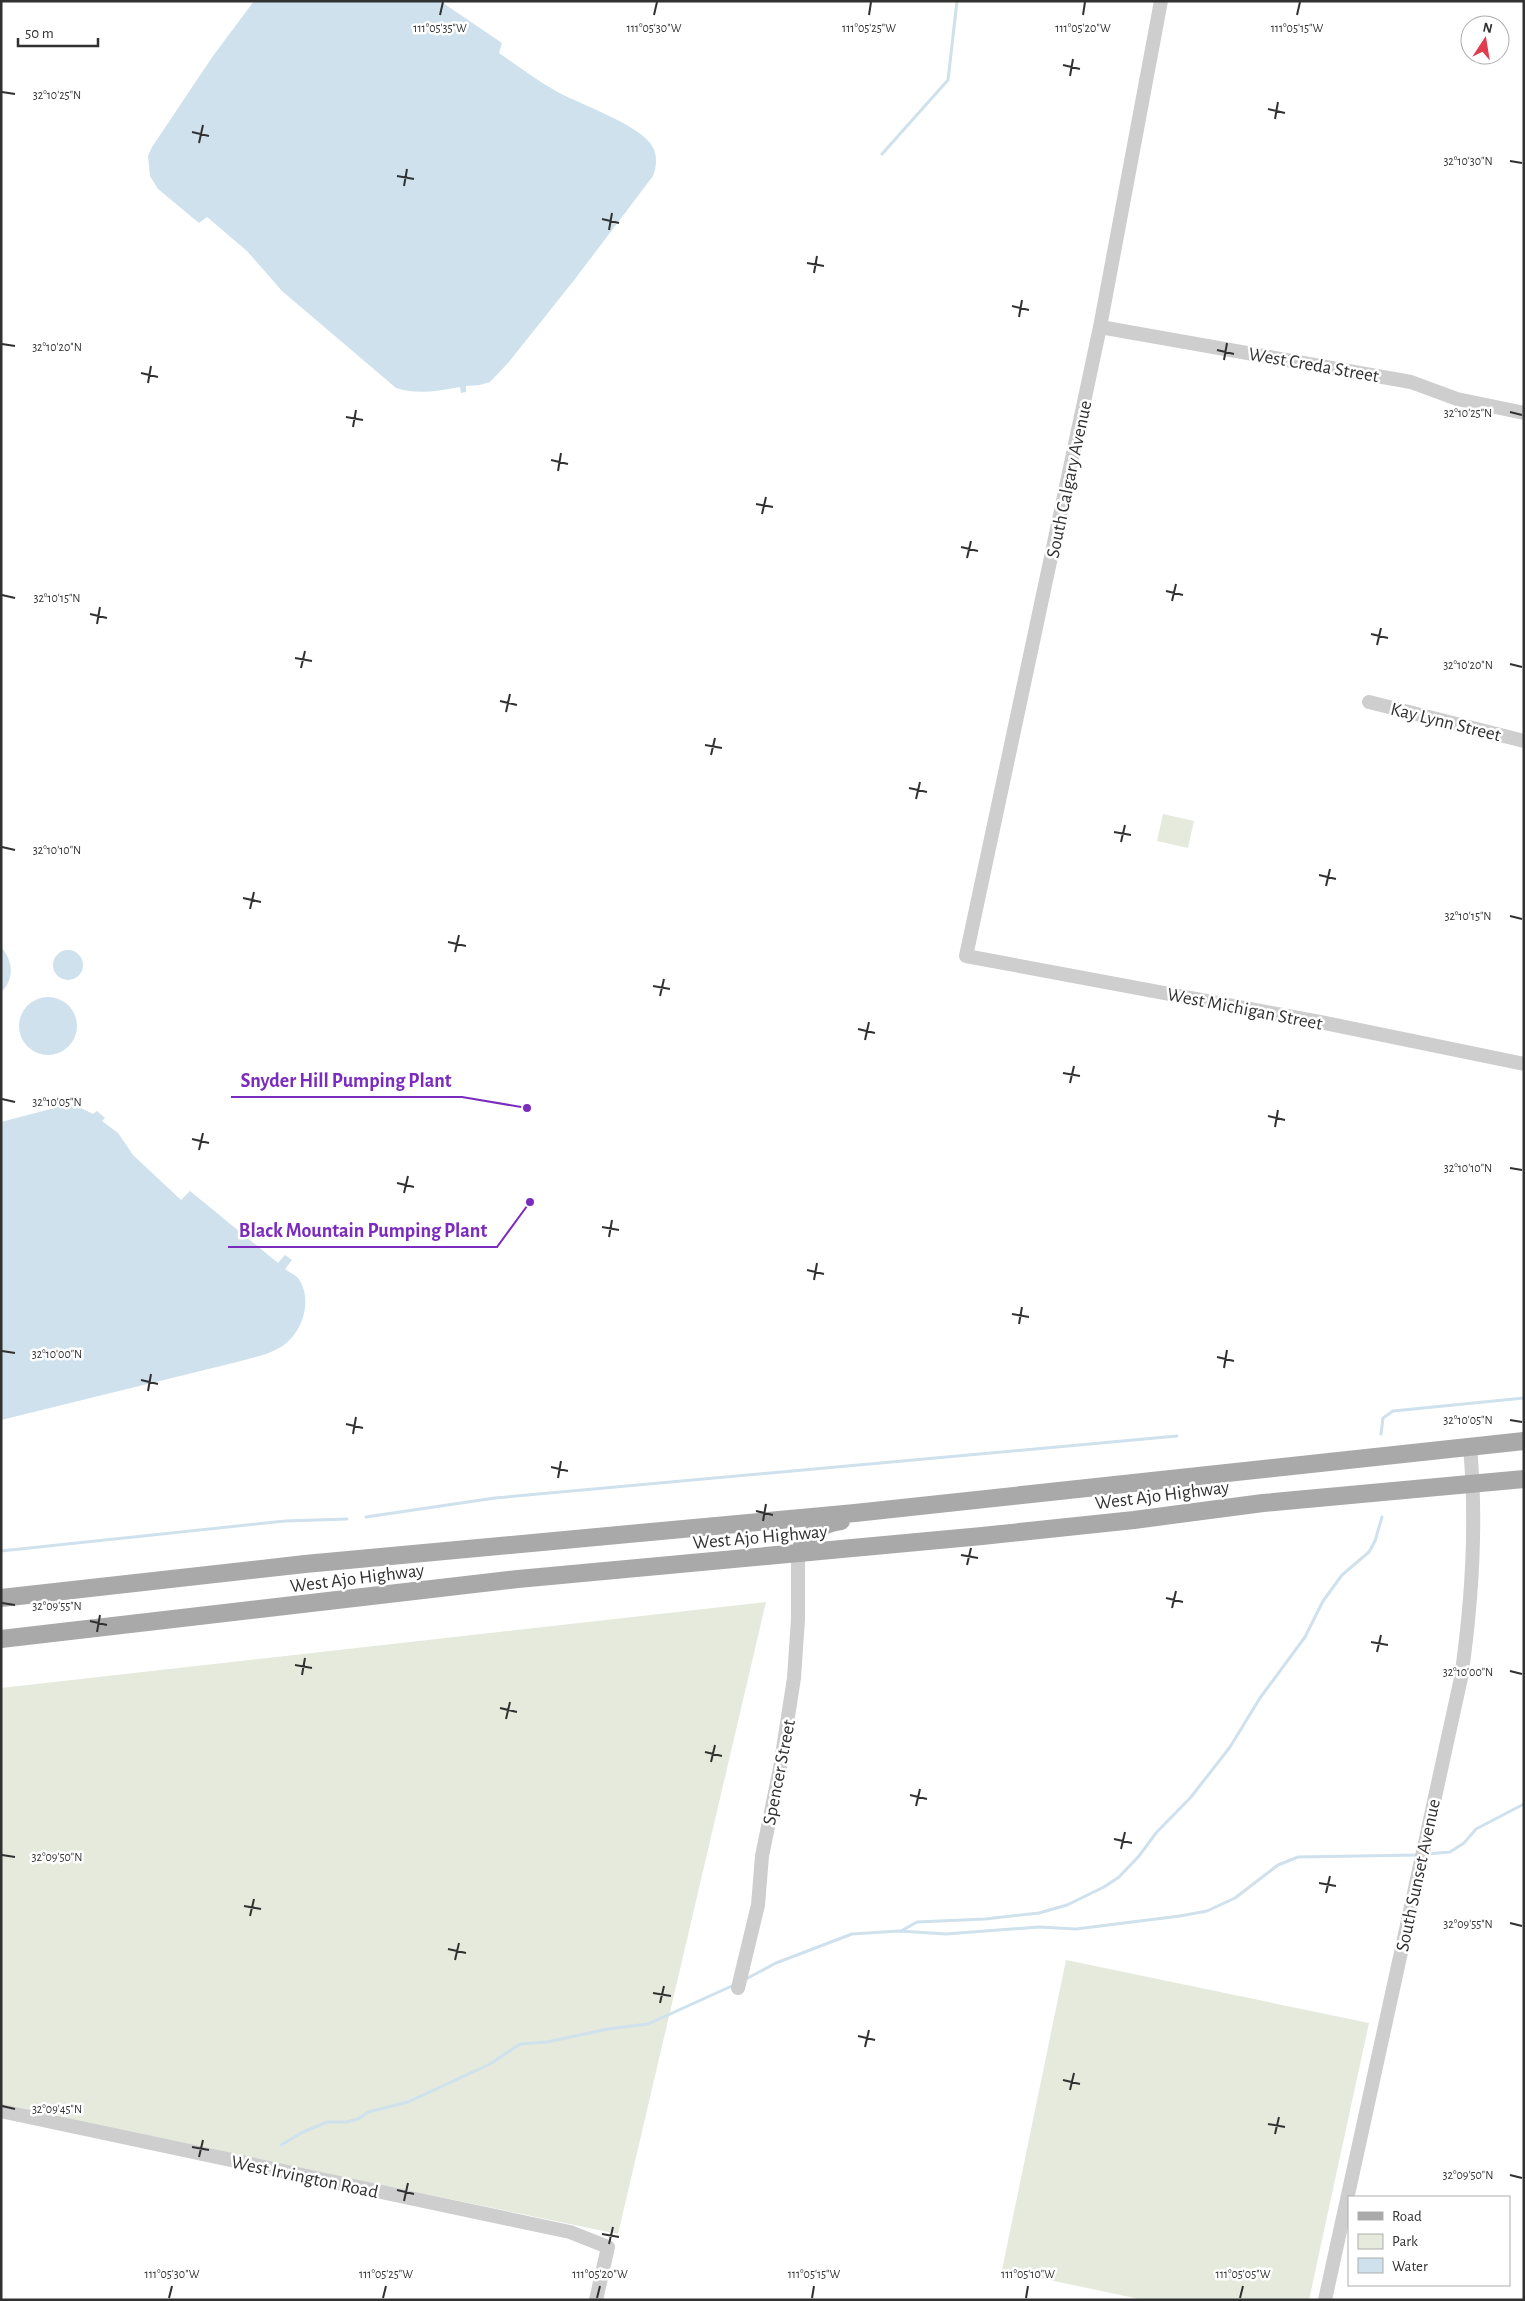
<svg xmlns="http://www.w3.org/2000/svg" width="1525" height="2301" font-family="'Alegreya Sans',sans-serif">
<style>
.green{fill:#e5eadd}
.water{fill:#cee1ec}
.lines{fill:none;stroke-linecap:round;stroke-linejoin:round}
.stream{stroke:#cee1ec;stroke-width:3}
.minor{stroke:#cecece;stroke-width:14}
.major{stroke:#a9a9a9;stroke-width:18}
.ticks{fill:none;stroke:#313131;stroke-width:2}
.labels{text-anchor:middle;stroke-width:5;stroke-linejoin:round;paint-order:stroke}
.street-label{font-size:19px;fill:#313131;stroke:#fff}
.ticks-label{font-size:12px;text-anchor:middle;fill:#313131;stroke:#fff;stroke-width:5;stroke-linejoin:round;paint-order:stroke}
.leader{fill:none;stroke:#7b2cbf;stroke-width:2}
.callout-dot{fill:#7b2cbf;stroke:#fff;stroke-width:2}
.callout-label{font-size:20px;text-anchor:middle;font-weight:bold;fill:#7b2cbf;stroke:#fff;stroke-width:5;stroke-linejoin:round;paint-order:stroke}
</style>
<rect width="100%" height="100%" fill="#fff"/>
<path class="green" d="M1163,814L1194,821L1188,848L1157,841Z
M766,1602L618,2234L1,2106V1688Z
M1066,1960L1369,2023L1309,2300H1144L1002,2270Z"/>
<path class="water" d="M254,1H440L502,43L499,53C518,66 536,80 556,91C581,105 633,122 650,143C658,153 657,165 653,176L575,279L508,363L490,382L480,385L466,386V392L461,393L460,387C438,391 418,395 396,388L282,291L247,251L207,217L199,223L158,189L150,176L148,156L152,147L213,56Z
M1,947C13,960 15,980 1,992Z
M53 965a15 15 0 1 1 30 0a15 15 0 1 1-30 0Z
M19 1026a29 29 0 1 1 58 0a29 29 0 1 1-58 0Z
M66,1105H75L93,1114L97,1111L105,1118L102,1121L118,1133L133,1155L181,1200L190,1191L278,1263L285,1255L292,1260L285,1269C289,1272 295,1275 298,1278C314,1300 302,1334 281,1347C268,1355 251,1358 237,1362L1,1420V1122Z"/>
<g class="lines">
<path class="stream" d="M882,154L948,80L957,1
M1381,1434L1383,1418L1393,1411L1524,1398
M366,1517L495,1498L1177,1436
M1,1551L285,1521L347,1519
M1427,1854L1450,1852L1464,1843L1476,1829L1524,1804
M901,1931L917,1922L985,1919L1039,1913L1067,1905L1104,1887L1119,1877L1139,1856L1156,1833L1191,1797L1230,1747L1260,1698L1305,1637L1323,1601L1342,1575L1369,1552L1375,1541L1382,1517
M744,1980L776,1963L852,1934L899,1931L946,1934L1039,1927L1076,1929L1180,1916L1207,1911L1235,1898L1278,1865L1298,1857L1418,1855
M281,2145L303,2132L327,2122H346L358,2119L368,2112L408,2102L490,2064L520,2044L547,2042L608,2029L648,2024L734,1985"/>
<path class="minor" d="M1161,1L1100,327L966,956L1325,1023L1524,1064
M1100,327L1411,382L1457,399L1524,413
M1369,702L1524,741
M738,1988L758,1905L762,1856L780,1768L794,1678L798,1619V1553
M1,2111L570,2232L608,2247L596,2300
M1325,2300L1461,1678C1472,1602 1477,1523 1470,1447"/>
<path class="major" d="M798,1553C809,1534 818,1524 841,1521
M1,1598L305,1564L855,1513L1524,1441
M1,1639L518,1579L982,1536L1134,1520L1263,1503L1524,1479"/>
</g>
<path class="ticks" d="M440,15L443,2M654,15L657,2M869,15L871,2M1083,15L1085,2M1297,15L1300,2M1063,65L1080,69M1070,76L1073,59M2,92L15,94M1268,109L1285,113M1275,119L1278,102M192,132L209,136M199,143L203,125M1510,161L1522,163M397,176L414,179M404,186L407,169M602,219L619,223M609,230L612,213M807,263L824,266M814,273L817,256M1012,306L1029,310M1019,317L1022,300M2,344L15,346M1217,350L1234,354M1224,360L1227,343M141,373L158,377M148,383L151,366M1510,412L1522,415M346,417L363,420M353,427L356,410M551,460L568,464M558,471L561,453M756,504L773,507M762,514L766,497M961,547L978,551M967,558L971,541M1166,591L1183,595M2,595L15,598M1172,601L1176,584M90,614L107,618M97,624L100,607M1371,634L1388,638M1377,645L1381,628M295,658L312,661M1510,664L1522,667M301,668L305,651M500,701L517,705M506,712L510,694M705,745L722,748M711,755L715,738M909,788L927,792M916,799L920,782M1114,832L1131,835M1121,842L1125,825M2,847L15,850M1319,875L1336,879M1326,886L1330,869M243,898L261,902M250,909L254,892M1510,916L1522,919M448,942L466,946M455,952L459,935M653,986L670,989M660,996L664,979M858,1029L875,1033M865,1040L869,1022M1063,1073L1080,1076M1070,1083L1074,1066M2,1099L15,1102M1268,1116L1285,1120M1275,1127L1278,1110M192,1139L209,1143M199,1150L203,1133M1510,1168L1522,1170M397,1183L414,1187M404,1193L408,1176M602,1227L619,1230M609,1237L612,1220M807,1270L824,1274M814,1280L817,1263M1012,1314L1029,1317M1019,1324L1022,1307M2,1351L15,1353M1217,1357L1234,1361M1224,1368L1227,1350M141,1380L158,1384M148,1391L151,1374M1510,1420L1522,1422M346,1424L363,1428M353,1434L356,1417M551,1467L568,1471M558,1478L561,1461M756,1511L773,1515M763,1521L766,1504M961,1555L978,1558M967,1565L971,1548M1166,1598L1183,1602M2,1603L15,1605M1172,1608L1176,1591M90,1621L107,1625M97,1632L100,1615M1371,1642L1388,1645M1377,1652L1381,1635M295,1665L312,1668M1510,1671L1522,1674M302,1675L305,1658M500,1708L517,1712M506,1719L510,1702M705,1752L722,1756M711,1762L715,1745M910,1795L927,1799M916,1806L920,1789M1114,1839L1132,1843M1121,1849L1125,1832M2,1855L15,1857M1319,1883L1336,1886M1326,1893L1330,1876M244,1906L261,1909M250,1916L254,1899M1510,1923L1522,1926M448,1949L466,1953M455,1960L459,1943M653,1993L671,1996M660,2003L664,1986M858,2036L875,2040M865,2047L869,2030M1063,2080L1080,2084M1070,2090L1074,2073M2,2106L15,2109M1268,2124L1285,2127M1275,2134L1279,2117M192,2147L209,2150M199,2157L203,2140M1510,2175L1522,2178M397,2190L414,2194M404,2201L408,2183M602,2234L619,2237M609,2244L613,2227M169,2298L172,2286M383,2298L386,2286M597,2298L600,2286M812,2298L814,2286M1026,2298L1028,2286M1240,2298L1243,2286"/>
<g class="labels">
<g class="street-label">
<text transform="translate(1314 364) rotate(10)" y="7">West Creda Street</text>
<text transform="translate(1068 479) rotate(-78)" y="7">South Calgary Avenue</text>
<text transform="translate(1446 721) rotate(14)" y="7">Kay Lynn Street</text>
<text transform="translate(1245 1008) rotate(11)" y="7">West Michigan Street</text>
<text transform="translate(1162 1494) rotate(-7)" y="7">West Ajo Highway</text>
<text transform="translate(760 1536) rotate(-5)" y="7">West Ajo Highway</text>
<text transform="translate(357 1577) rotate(-7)" y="7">West Ajo Highway</text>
<text transform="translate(778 1772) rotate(-79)" y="7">Spencer Street</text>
<text transform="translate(1417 1875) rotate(-78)" y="7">South Sunset Avenue</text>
<text transform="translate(305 2176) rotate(12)" y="7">West Irvington Road</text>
</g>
</g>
<g class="ticks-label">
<text x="440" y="32">111°05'35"W</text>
<text x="654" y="32">111°05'30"W</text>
<text x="869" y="32">111°05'25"W</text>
<text x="1083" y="32">111°05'20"W</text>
<text x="1297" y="32">111°05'15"W</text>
<text x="57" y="99">32°10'25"N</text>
<text x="1468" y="165">32°10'30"N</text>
<text x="57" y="351">32°10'20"N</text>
<text x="1468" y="417">32°10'25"N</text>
<text x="57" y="602">32°10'15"N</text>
<text x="1468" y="669">32°10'20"N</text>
<text x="57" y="854">32°10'10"N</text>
<text x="1468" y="920">32°10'15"N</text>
<text x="57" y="1106">32°10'05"N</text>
<text x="1468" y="1172">32°10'10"N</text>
<text x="57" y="1358">32°10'00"N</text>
<text x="1468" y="1424">32°10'05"N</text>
<text x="57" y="1610">32°09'55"N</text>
<text x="1468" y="1676">32°10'00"N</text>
<text x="57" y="1861">32°09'50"N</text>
<text x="1468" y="1928">32°09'55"N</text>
<text x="57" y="2113">32°09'45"N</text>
<text x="1468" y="2179">32°09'50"N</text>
<text x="172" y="2278">111°05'30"W</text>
<text x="386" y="2278">111°05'25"W</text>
<text x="600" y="2278">111°05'20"W</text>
<text x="814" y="2278">111°05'15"W</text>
<text x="1028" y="2278">111°05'10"W</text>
<text x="1243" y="2278">111°05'05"W</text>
</g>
<path class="leader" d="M527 1108L462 1097H231M530 1202L497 1247H228"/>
<g class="callout-dot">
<circle cx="527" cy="1108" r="5"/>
<circle cx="530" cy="1202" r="5"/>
</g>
<g class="callout-label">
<text x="346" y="1087">Snyder Hill Pumping Plant</text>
<text x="363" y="1237">Black Mountain Pumping Plant</text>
</g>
<rect width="1525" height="2301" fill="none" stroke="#313131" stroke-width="5"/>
<rect x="1348" y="2196" width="162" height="90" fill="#ffffff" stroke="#adadad"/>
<rect x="1358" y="2212" width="25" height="8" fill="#a9a9a9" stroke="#adadad"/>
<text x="1392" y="2221" font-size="15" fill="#313131">Road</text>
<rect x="1358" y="2234" width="25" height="15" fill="#e5eadd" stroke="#adadad"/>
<text x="1392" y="2246" font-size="15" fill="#313131">Park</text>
<rect x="1358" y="2258" width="25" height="15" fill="#cee1ec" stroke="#adadad"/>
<text x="1392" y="2271" font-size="15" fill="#313131">Water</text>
<g transform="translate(1485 40) rotate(12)"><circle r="24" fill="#ffffff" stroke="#adadad"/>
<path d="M0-4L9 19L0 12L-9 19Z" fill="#e03c4d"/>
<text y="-8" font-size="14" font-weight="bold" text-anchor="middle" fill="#313131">N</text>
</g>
<path d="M18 38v8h80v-8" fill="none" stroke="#313131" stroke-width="2.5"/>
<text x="25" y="38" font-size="15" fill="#313131" stroke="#ffffff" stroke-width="4" paint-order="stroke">50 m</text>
</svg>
